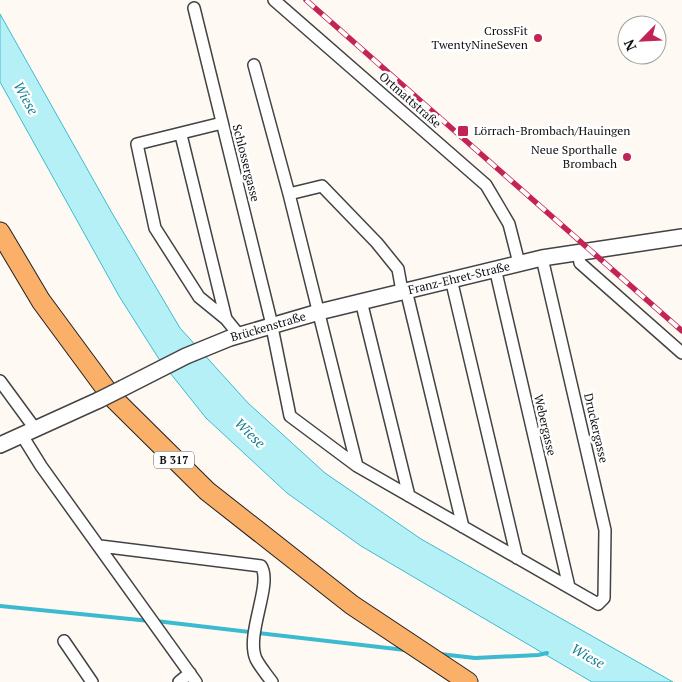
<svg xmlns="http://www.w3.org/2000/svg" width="682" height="682" font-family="'PT Serif',serif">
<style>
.water{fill:#b6f0f7;stroke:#3cbbd0}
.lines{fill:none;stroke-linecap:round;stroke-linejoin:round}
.stream{stroke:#3cbbd0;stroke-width:4}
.minor-casing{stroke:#434343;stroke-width:14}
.tertiary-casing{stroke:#434343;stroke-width:18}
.primary-casing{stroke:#212121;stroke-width:21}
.minor{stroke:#fff;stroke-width:11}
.tertiary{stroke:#fff;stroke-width:15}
.primary{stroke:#fab068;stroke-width:19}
.rail-casing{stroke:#c32455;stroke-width:5.5}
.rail{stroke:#fff;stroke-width:4;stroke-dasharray:11;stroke-linecap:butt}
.tertiary-bridge-casing{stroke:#434343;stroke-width:18;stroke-linecap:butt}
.tertiary-bridge{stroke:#fff;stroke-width:15}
.poi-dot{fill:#c32455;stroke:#fff;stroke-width:2}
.labels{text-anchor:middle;stroke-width:5;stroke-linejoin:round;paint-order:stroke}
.shield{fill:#fff;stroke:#585858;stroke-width:1}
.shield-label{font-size:11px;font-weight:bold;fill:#101010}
.poi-label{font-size:12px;fill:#101010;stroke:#fff;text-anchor:end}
.street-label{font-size:12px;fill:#101010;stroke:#fff}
.water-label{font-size:14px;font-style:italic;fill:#168096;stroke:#fff}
</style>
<rect width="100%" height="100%" fill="#fff9f3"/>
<path class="water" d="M0,14L112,213L180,328L248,403L325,473L421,539L673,682H592L361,546L287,493L206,418L159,359L119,296L0,82Z"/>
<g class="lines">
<path class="stream" d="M0,606L150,621
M156,621L405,650
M440,654L475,658L538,655L547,653"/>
<g class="minor-casing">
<path id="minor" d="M274,0L486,185L509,224L519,263
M194,8L272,325
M254,65L289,194L357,466
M222,123L137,144L155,228L199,297L226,319L239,335
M181,135L226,319
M289,194L322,186L377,243L398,269L402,291
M578,253L580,263L682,353
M495,268L569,587
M451,279L517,558
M406,290L463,527
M361,301L409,496
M273,332L290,416L357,466L598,604L604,598L605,530L542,258
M0,381L36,430
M23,437L41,466L196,682
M100,546L261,566C273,584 245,634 256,659C260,667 267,675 272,682
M64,641L92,682
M179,682L190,673"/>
</g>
<g class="tertiary-casing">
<g id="tertiary">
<path id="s1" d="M123,388L186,356L230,338L319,312L542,258L682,237"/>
<path d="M0,445L99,400"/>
</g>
</g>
<g class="primary-casing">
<path id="primary" d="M0,232L41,301L111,396L207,491L352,605L468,682"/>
</g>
<use href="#minor" class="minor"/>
<use href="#tertiary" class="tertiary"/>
<use href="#primary" class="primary"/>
<g class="rail-casing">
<path id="rail" d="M306,0L682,331"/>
</g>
<use href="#rail" class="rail"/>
<g class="tertiary-bridge-casing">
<path id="tertiary-bridge" d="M99,400L123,388"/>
</g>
<use href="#tertiary-bridge" class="tertiary-bridge"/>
</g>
<g class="poi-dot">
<circle cx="538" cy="38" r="5"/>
<rect x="457" y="125" width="12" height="12" rx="2.5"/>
<circle cx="627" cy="157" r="5"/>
</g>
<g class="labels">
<rect class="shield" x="154" y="451.5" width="40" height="17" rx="4"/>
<g class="shield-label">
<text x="174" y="464">B 317</text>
</g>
<g class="poi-label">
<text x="528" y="35">CrossFit<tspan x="528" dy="14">TwentyNineSeven</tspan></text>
<text x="474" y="135" text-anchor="start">Lörrach-Brombach/Hauingen</text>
<text x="617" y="154">Neue Sporthalle<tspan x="617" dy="14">Brombach</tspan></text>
</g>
<g class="street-label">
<text transform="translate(410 100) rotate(41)" y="4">Ortmattstraße</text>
<text transform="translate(246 163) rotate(76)" y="4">Schlossergasse</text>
<text dy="4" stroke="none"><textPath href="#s1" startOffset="355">Franz-Ehret-Straße</textPath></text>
<text dy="4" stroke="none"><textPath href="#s1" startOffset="158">Brückenstraße</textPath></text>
<text transform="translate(545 425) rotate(77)" y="4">Webergasse</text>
<text transform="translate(596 428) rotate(77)" y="4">Druckergasse</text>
</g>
<g class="water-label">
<text transform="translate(26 98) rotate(61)" y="5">Wiese</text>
<text transform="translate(250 433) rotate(44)" y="5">Wiese</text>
<text transform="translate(588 656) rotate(29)" y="5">Wiese</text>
</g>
</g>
<g transform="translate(642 40) rotate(246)"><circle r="24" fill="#ffffff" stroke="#9f9f9f"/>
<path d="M0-4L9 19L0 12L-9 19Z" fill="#c32455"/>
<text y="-8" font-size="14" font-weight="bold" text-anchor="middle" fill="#101010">N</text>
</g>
</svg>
